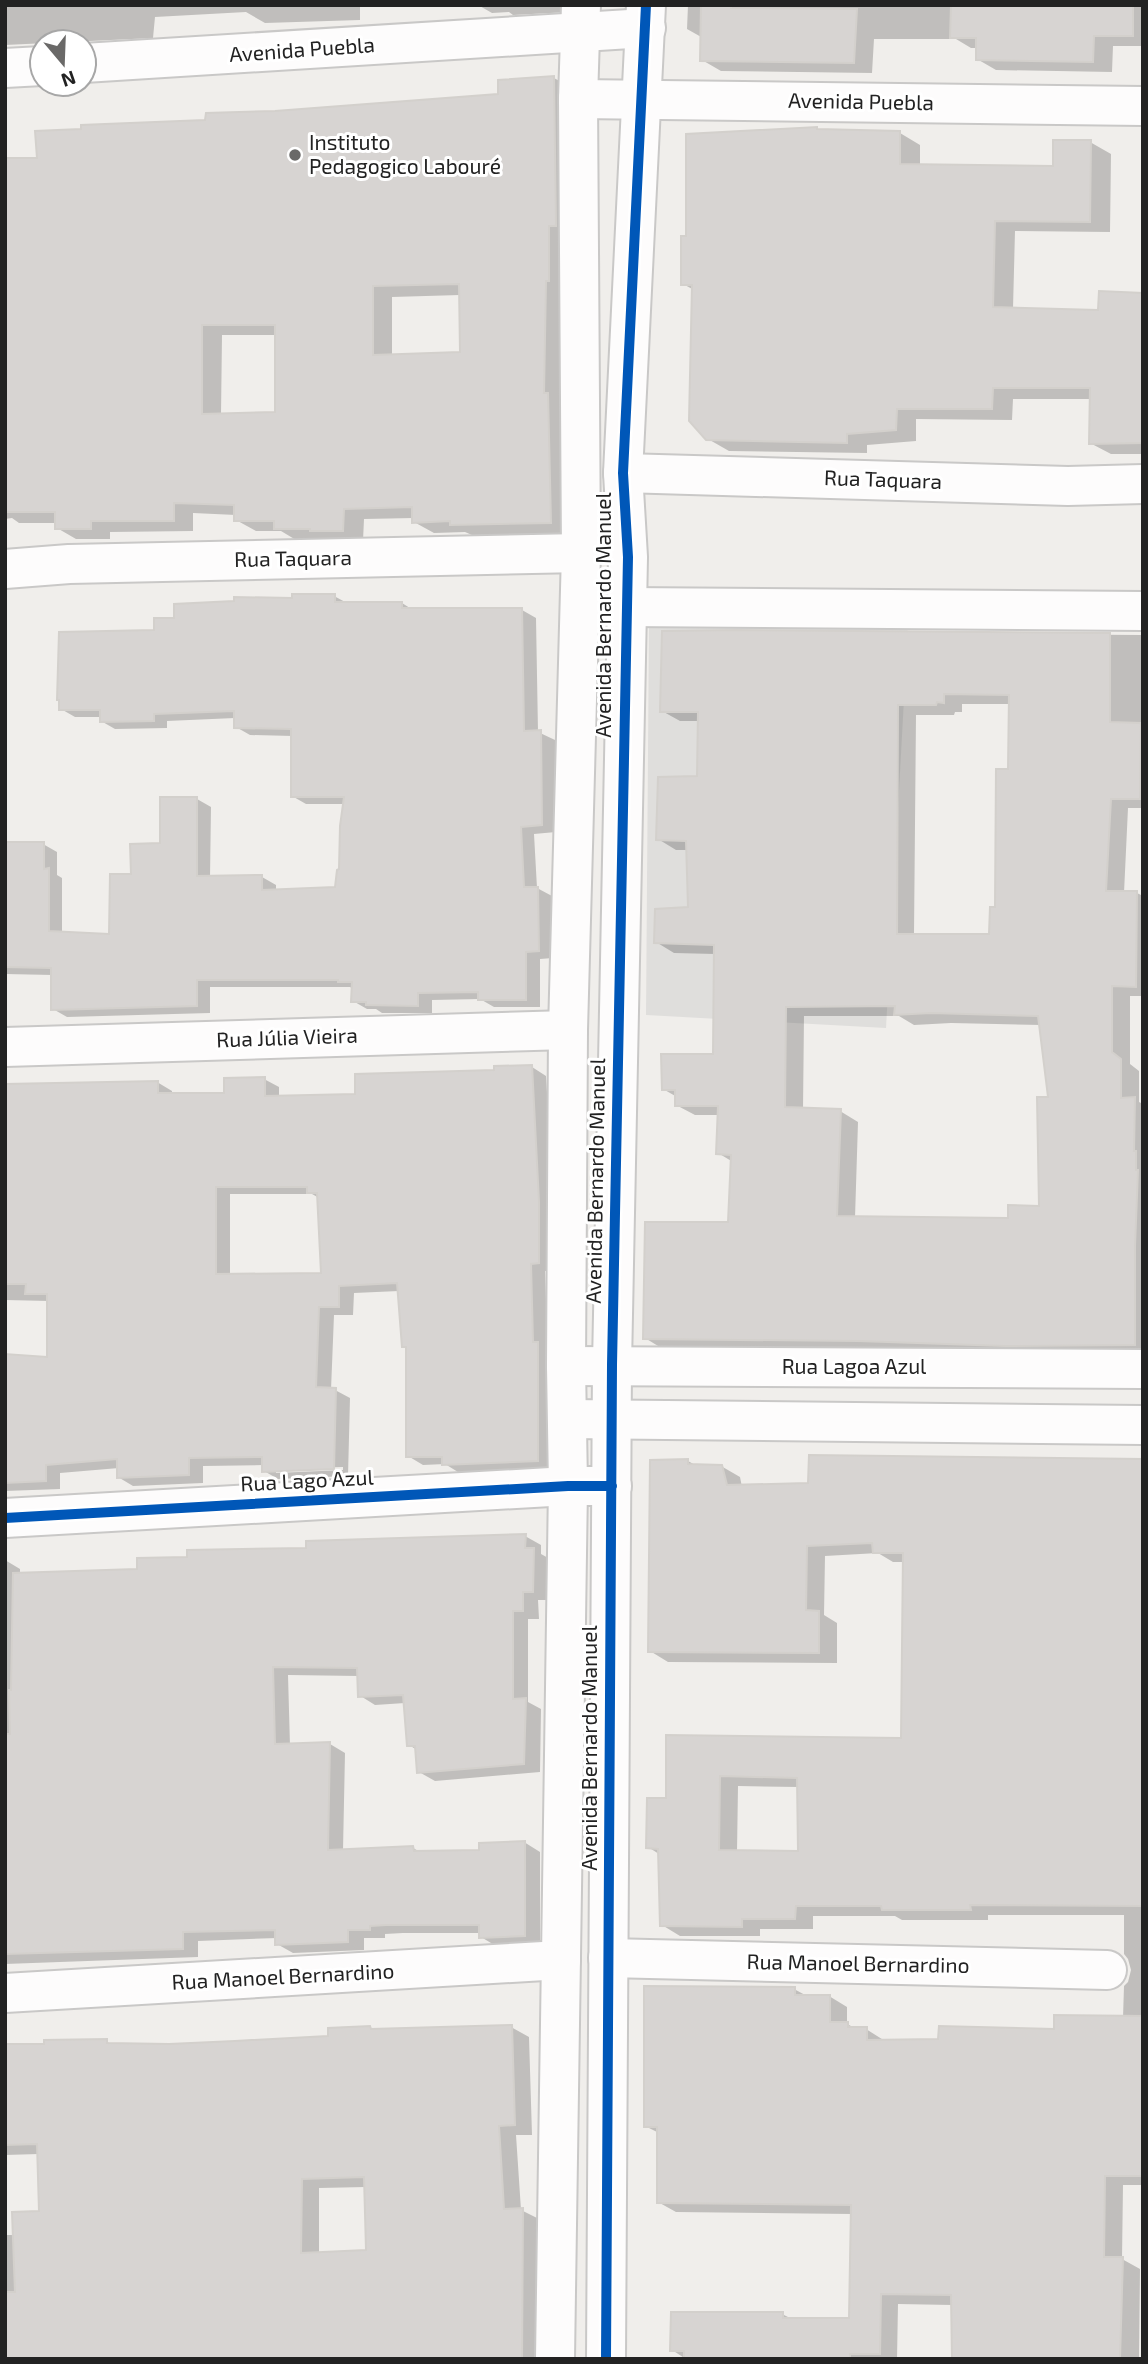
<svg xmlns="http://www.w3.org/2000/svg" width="1148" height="2364" font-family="'Exo 2',sans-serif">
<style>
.residential{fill:#dfdedc}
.shadow{fill:#0003;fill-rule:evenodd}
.building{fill:#d7d4d2;stroke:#d3d0cc;stroke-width:2;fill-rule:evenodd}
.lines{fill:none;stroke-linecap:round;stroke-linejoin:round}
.minor-casing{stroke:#c9c8c7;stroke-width:42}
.tertiary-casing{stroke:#c9c8c7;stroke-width:42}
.minor{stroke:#fdfcfc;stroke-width:38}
.tertiary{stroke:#fdfcfc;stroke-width:38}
.cycleway-casing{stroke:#fff;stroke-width:15}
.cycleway{stroke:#0057b8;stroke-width:10}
.poi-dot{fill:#6a6968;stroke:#fff;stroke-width:2.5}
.labels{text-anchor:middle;stroke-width:6;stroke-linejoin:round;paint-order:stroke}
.street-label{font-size:21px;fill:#222;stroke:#fff}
.poi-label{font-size:21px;fill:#222;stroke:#fff;text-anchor:start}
</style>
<rect width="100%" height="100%" fill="#f0eeeb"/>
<path class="residential" d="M649,620L908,626L886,1028L646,1015Z"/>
<path class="shadow" d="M5,5H360V20L265,23L246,12L155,17L153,38L5,45Z
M478,5H569V12L513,15L509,12L492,13Z
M688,5H1143V46H1113L1112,72L996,70L977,59V48H971L956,39H874L872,73L721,71L702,60L703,38L687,29Z
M554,78L574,89L570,534L472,535L465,532L434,533L414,522V518L364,519L363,541L296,540L281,531H256L236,520V515L193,513V531L110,532V539H76L57,528V523H19L12,518L5,519V160H39L207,122L275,113L500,96ZM460,295L461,354L392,356V297ZM222,335H277V414L221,415Z
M820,131L900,133L920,145V166L1055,168L1090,142L1111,154L1110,232L1015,231L1013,309L1100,312L1143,294V454H1111L1090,443L1091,399H1013L1012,420L916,419V441L867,445V453L729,451L708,439L694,290L683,284L688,237Z
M334,596L347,603H402L413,610H522L536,618L538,732L555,740L556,832L534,834L537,888L552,896L553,958L540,959V1007H494L480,999L432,1000V1013H382L376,1009H367L353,1001V989L350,987H210V1013L67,1017L53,1009V975L5,974V844H43L57,852V875L62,878V934L111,936L133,876L161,845L197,799L211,807L210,878L262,877L276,885V891L336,888L341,871L345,804H306L292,796L293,736L250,735L236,727L235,718L167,721V728L115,729L101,721V717H75L61,709L156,632L176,620L293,600Z
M664,632L1143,635V808H1128L1124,893H1137L1143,896V996H1130V1064L1139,1071V1102L1143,1104V1355L663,1349L645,1338L730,1224L733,1162L718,1153L719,1115H695L676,1105L677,1097L663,1089L715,1056V954L674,953L656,942L690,909L688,850H676L658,839L699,778L700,721H680L662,711ZM962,704H1011L1009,771L996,908L991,936L914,935L916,715H954L955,712H962ZM804,1016H899L914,1025L951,1023L1041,1025L1050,1099L1041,1207L1009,1219L855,1218L858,1122L840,1111L803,1110Z
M532,1067L546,1076L554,1211L553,1271H545L552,1468L458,1472L445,1464L423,1465L408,1456V1349L404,1346L399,1291L354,1293L353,1315H334L331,1390H335L350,1398L348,1476L278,1479L264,1471V1465L203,1466V1483L133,1486L118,1477L119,1468L60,1473V1489L5,1491V1356L49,1358V1301L5,1300V1086L157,1082L172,1091V1094H226L264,1079L279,1087V1097L357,1095ZM230,1194H312L319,1198L323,1275H230ZM343,1467V1470L276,1473V1469Z
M688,1461L697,1466H721L740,1477L742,1487L810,1485L1143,1461V2185H1123L1122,2259L1140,2269L1139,2359H954L952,2305L898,2304L897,2359H686L672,2350L782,2314L792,2319L850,2320L852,2214L676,2212L658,2202L659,2133L645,2126L794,1989L807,1996H829L847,2007V2024L857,2029H866L885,2041H940L1055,2030L1123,2018L1124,1986L1128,1982L1131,1970L1128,1959L1124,1954V1915H988V1920H902L895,1916H813V1929H760V1936H680L662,1925L659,1854L648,1847L668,1800L667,1737L902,1739L905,1562H893L878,1553L825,1556L824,1615L837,1623V1663L668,1662L650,1651ZM738,1786L799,1787L800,1853L737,1852Z
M525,1536L541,1545V1554L550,1559L549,1600H538L539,1619H528V1702L541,1709L540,1772L435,1781L419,1772L417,1750L409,1745L405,1703L375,1705L359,1695V1676L288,1675L290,1746L330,1744L345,1753L343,1851L413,1848L422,1853L481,1852L524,1842L540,1852V1944L496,1946L481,1937L480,1933H403L385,1934V1938H364V1950L293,1953L277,1944V1938L198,1941V1957L5,1964L8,1765H5V1560L20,1569V1575L139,1571L189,1558Z
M511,2027L529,2037L532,2135H516L521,2210L541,2220L540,2359H5V2235H15L41,2213L39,2154L5,2155V2046L106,2041L112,2045H169L330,2038L370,2028L375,2031ZM366,2187L368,2251L319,2254V2188Z"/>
<path class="building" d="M701,5H731V8L857,9L854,63L700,61Z
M951,5H1133V36H1094L1093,62L976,60V38H950Z
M554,76L556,226H549V281H546L544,393H548L551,523L450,525V521L412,523V507L344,509L343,531H310V529H274V521H234V505L174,503V521H91V529H55V512H5V158H37L35,131L81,129V125L205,120L206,113L275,111L498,94V80ZM459,284L460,352L373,355V286ZM202,325H275V412L202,414Z
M817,127V129L900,131V164L1053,166V140H1091L1090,222L995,221L993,307L1098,310L1099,291L1143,293V443L1089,444L1090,388H993L992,409H897L896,430L847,434V443L706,440L689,421L692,285H681V236H686V134Z
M292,594H335V602H402V608H522L524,731L541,730L542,825L521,827L524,887H538L539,951L526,952V1000H478V992L418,993V1006L366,1005V1002H351L352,982H338V980H197V1006L51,1010V968L5,967V842H44V869L49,868V931L109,934L110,874H131L130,844L160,843V797H197V876L262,875V890L335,887L337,870L339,869L340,826L344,797H291V729L234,728V711L154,714V721L100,722V710H59V700H57L59,632L154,630V618H174V604L234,601V597L292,598Z
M737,630L1110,633V722L1141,723L1140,799H1111L1106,891H1137L1136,987L1112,986V1052L1121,1059V1098L1135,1097L1134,1151H1136V1170H1138L1135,1246V1345L1005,1346L858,1341L643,1339L645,1222H728L731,1155L716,1154L718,1106H675V1090H662L661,1054H713L714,945L654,943L655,909L688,907L686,841L656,840L658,777L697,776L698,712H660L662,631ZM944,694L1009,695L1008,769H996L995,907H990L989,934H897L898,705H936L937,702L944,703ZM895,1006L894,1015L931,1013L1038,1016L1048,1097H1037L1039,1206L1008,1205V1218L837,1216L841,1109L785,1107L786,1007Z
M532,1065L539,1202V1263L531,1264L533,1342H538V1461L442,1465V1457H406V1347H402L397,1283L339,1286V1307H319L316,1387L336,1388L334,1469L262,1472V1457L189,1458V1475L117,1478V1459L46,1465V1481L5,1483V1354L47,1357V1294H25L26,1284H5V1084L158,1081V1093H224V1078L265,1077V1096L355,1094V1074L494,1070V1066ZM216,1187H307V1193H317L321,1273L216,1274Z
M809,1455L1143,1459V1906L970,1905L971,1910H882L881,1906H796L795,1919H742V1927L660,1926L658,1849L646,1848L647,1798H666V1735L901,1738L903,1553H873L872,1543L807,1546L806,1610L819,1611V1653L648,1652L650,1460L688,1459V1464L722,1465L727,1485L808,1483ZM720,1776L797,1778L798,1851L719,1850Z
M526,1534L525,1548H534L533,1592H523V1611H513V1699L526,1698L524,1764L417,1773L415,1746H407L403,1695L358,1697L357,1668L273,1667L275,1744L330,1742L328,1850L413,1846L414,1851L479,1850V1843L525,1841V1936L479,1938V1925H386L370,1926V1930H348V1942L275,1945V1930L183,1932V1949L5,1954L6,1734H10L9,1690H11L13,1573L137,1569V1558L187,1557V1550L306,1548V1541Z
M644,1986L795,1987V1995H830V2022H848V2027H867V2040L938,2039L939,2026L1054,2029V2015L1143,2016V2176H1105L1104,2257H1123L1120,2359H952L951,2295L881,2294L880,2354H850V2359H684V2351H670L671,2312H783V2318H849L851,2205L657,2203V2127H644Z
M512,2025L515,2125L499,2126L504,2209L523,2208L522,2359H5V2292H15L12,2212L39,2211L37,2144L5,2145V2044H44V2040L107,2039V2043L169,2044L235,2041L328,2036V2028L370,2026L371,2029ZM364,2177L366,2250L301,2253L302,2179Z"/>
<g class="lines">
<g class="minor-casing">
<path id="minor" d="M84,63L646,28
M5,68L42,66
M578,99L1143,106
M623,473L1068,486L1143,484
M5,569L69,564L581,553
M626,607L1143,611
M5,1047L568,1030
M566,1366L1143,1369
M568,1419L1143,1425
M5,1518L568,1486H612
M608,1958L1107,1970
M5,1993L561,1960"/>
</g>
<g class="tertiary-casing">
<path id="tertiary" d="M555,2359L568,1486L566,1366L568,1030L581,553L578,99L581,5
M606,2359L612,1365L628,557L623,473L646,5"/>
</g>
<use href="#minor" class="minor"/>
<use href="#tertiary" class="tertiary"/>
<g class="cycleway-casing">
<path id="cycleway" d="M5,1518L568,1486H612
M606,2359L612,1365L628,557L623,473L646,5"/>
</g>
<use href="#cycleway" class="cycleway"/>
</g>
<circle class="poi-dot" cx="295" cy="155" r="7"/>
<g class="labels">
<g class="street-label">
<text transform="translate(302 50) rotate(-4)" y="7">Avenida Puebla</text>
<text transform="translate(861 102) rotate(1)" y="7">Avenida Puebla</text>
<text transform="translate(883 480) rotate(2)" y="7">Rua Taquara</text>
<text transform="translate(293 559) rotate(-1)" y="7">Rua Taquara</text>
<text transform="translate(604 615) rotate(-90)" y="7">Avenida Bernardo Manuel</text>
<text transform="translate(287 1038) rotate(-2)" y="7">Rua Júlia Vieira</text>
<text transform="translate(596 1181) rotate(-89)" y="7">Avenida Bernardo Manuel</text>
<text x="854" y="1374">Rua Lagoa Azul</text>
<text transform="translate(307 1481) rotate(-3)" y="7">Rua Lago Azul</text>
<text transform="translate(590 1748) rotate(-90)" y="7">Avenida Bernardo Manuel</text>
<text transform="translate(858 1964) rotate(1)" y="7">Rua Manoel Bernardino</text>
<text transform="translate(283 1977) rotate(-3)" y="7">Rua Manoel Bernardino</text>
</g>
<g class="poi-label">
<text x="309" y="150">Instituto<tspan x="309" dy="24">Pedagogico Labouré</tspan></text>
</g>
</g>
<rect width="1148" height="2364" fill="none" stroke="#222222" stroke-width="14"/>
<g transform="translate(63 63) rotate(161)"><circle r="33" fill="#ffffff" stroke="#a7a7a7" stroke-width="2"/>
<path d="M0-5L12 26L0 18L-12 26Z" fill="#6a6968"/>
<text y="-10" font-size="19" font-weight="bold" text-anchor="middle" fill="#222222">N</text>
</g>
</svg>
